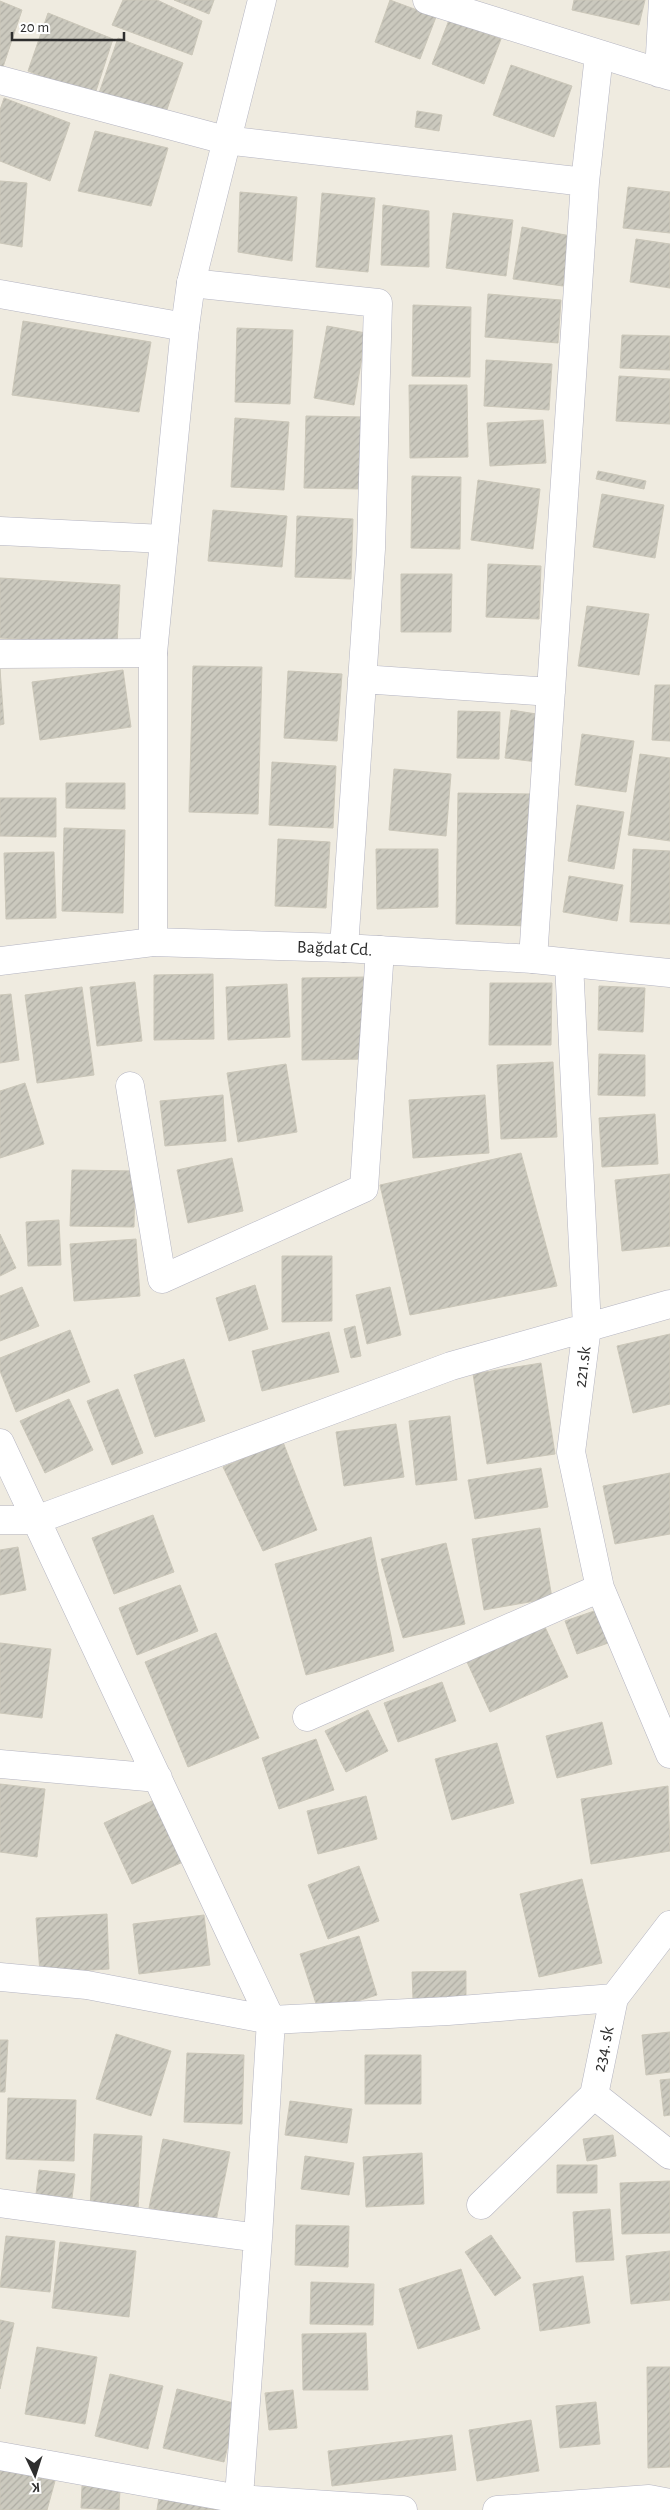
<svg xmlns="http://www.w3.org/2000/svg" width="670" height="2510" font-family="'Alegreya Sans',sans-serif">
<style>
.building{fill:url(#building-hatch);stroke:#cbc7b9}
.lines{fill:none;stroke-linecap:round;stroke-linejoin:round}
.minor-casing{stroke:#b4b4c1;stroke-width:29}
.tertiary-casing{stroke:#b4b4c1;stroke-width:29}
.secondary-casing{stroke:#b4b4c1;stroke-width:29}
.minor{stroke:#fff;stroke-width:28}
.tertiary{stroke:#fff;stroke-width:28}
.secondary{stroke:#fff;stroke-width:28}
.labels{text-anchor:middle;stroke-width:5;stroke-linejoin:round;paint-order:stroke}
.street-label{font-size:18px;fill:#2e2e2e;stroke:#fff}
</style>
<defs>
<pattern id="building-hatch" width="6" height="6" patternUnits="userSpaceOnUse" patternTransform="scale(1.25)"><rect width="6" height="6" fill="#cbc9be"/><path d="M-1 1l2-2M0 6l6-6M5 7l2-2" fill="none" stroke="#afada4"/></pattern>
</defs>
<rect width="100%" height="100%" fill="#efebe0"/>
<path class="building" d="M123,0H157L202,21L192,55L112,25Z
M174,0H214L209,14Z
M390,0L436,17L420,59L375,42Z
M574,0H645L639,25L572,10Z
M0,1L22,10L3,67L0,66Z
M48,13L113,39L94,97L28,71Z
M449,20L501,39L484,84L432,64Z
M118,38L183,63L163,121L98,96Z
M511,65L572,86L554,137L493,115Z
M4,98L70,123L50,181L0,161V110Z
M417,111L442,115L439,131L415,127Z
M95,131L168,148L151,206L78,191Z
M0,181L27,183L22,247L0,243Z
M628,187L670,192V233L623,228Z
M240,192L297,197L292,261L238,252Z
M322,193L375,198L368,272L316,267Z
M383,205L429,211V267L381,265Z
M453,213L513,220L506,276L446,268Z
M522,227L571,236L563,286L513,279Z
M636,239L670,244V288L630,282Z
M488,294L561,300L558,343L485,337Z
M413,305L471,307L470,377L412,376Z
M23,321L151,342L139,412L12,395Z
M327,326L366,333L354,405L314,398Z
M237,328L293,330L290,404L235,402Z
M622,335L670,336V370L620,368Z
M486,360L552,364L549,410L484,406Z
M619,376L670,379V424L616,421Z
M409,385H467L468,457L410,458Z
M306,416L364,417L363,489L304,488Z
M235,418L289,422L284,490L231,487Z
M543,420L546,463L490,466L487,423Z
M598,471L646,481L644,489L596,479Z
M412,476L461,477L460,549L411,548Z
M478,480L540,489L533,549L471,540Z
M602,494L664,505L655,558L593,547Z
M213,510L287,516L282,567L208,561Z
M297,516L353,519L351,579L295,577Z
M488,564L541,566L539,619L486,617Z
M401,574H452L451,632H401Z
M0,578L120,585L117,645L0,638Z
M587,606L649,614L639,675L578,666Z
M193,666L262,667L258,814L189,812Z
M0,669L4,724L0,725Z
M123,670L131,727L40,740L32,682Z
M288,671L342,674L337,741L284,738Z
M655,685H670V741L652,740Z
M511,710L543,715L537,762L505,758Z
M458,711L500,712L499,759L457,758Z
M582,734L634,741L626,792L575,785Z
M640,754L670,758V841L628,835Z
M272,762L336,766L333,828L269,825Z
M394,769L451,774L446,836L389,830Z
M66,783H125V809L66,808Z
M458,793L533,794L530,926L456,924Z
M0,798H56V837L0,836Z
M577,805L624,812L614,869L568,861Z
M64,828L125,830L123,913L62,911Z
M278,839L330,842L326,908L275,906Z
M376,849H438V907L377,909Z
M633,849L670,851V924L630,922Z
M54,852L56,918L6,919L4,853Z
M569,876L623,885L617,921L563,912Z
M213,974L214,1039L154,1040V975Z
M366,977V1059L302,1060V978Z
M135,982L142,1041L97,1046L90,987Z
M490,983H552L551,1045H489Z
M287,984L290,1037L228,1040L226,987Z
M599,986L645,988L643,1032L598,1030Z
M82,987L94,1075L37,1083L25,995Z
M11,994L19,1060L0,1063V995Z
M599,1054L645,1055V1096L598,1095Z
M553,1062L557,1137L501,1139L497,1065Z
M286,1064L297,1132L238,1142L227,1073Z
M25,1083L44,1144L0,1158V1091Z
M223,1095L226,1141L165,1146L160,1101Z
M485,1095L489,1153L413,1158L409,1100Z
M655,1114L658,1164L602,1167L599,1118Z
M521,1153L557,1286L410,1315L380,1185Z
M232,1158L243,1211L188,1223L177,1170Z
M72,1170L135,1171L134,1227L70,1226Z
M670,1174V1246L622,1251L615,1180Z
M59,1220L61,1265L28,1266L26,1222Z
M0,1234L16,1268L0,1276Z
M136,1239L140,1296L74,1301L70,1244Z
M282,1256H332V1321L282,1322Z
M255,1285L268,1329L229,1341L216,1298Z
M22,1287L39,1326L0,1341V1296Z
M390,1287L401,1335L367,1344L356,1295Z
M355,1326L361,1356L351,1358L344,1329Z
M70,1330L90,1382L16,1412L0,1371V1358Z
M329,1332L339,1372L262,1391L252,1351Z
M670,1334V1404L633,1413L617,1346Z
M184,1359L205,1421L155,1437L134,1375Z
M541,1363L555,1454L487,1464L473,1374Z
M118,1389L143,1453L112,1465L87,1401Z
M69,1399L93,1450L45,1473L20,1421Z
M450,1416L457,1480L416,1485L409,1421Z
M396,1424L404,1477L344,1486L336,1432Z
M283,1442L317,1530L263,1551L223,1467Z
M541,1468L548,1507L475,1519L468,1480Z
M670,1473V1534L615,1544L603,1486Z
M153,1515L174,1572L114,1594L92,1538Z
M540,1528L552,1598L484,1610L472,1539Z
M371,1537L394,1651L306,1675L275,1564Z
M446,1543L465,1624L403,1638L381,1559Z
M18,1547L26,1590L0,1595V1550Z
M180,1585L198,1631L137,1655L119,1608Z
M600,1609L611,1642L577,1654L565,1621Z
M545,1627L568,1677L490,1712L467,1662Z
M216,1633L259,1738L188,1767L145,1662Z
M0,1643L51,1649L42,1718L0,1713Z
M442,1682L456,1721L398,1742L384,1703Z
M368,1710L388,1751L346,1772L325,1731Z
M602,1722L612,1764L557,1778L546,1736Z
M316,1739L334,1790L279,1809L262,1758Z
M497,1743L514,1803L452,1820L435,1759Z
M0,1784L45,1789L37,1857L0,1852Z
M668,1786L670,1851L591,1864L581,1799Z
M366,1796L377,1839L318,1854L307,1811Z
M154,1800L183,1862L132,1884L104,1823Z
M359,1866L379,1921L328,1939L308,1885Z
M582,1879L602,1963L539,1977L520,1894Z
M107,1914L109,1969L40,1973L36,1918Z
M204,1915L210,1965L139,1974L133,1924Z
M359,1936L377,1995L319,2013L300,1954Z
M466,1971V1998L413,1999L412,1972Z
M670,2032V2072L646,2075L642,2035Z
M116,2034L171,2051L151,2116L96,2099Z
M0,2040H8L5,2092H0Z
M187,2053L244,2055L242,2124L184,2122Z
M365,2055H421V2104H365Z
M670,2079V2115L664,2116L660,2080Z
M8,2098L76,2100L74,2161L6,2159Z
M290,2101L352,2109L347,2143L285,2135Z
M94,2134L142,2136L138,2210L90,2208Z
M613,2135L616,2156L587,2161L583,2139Z
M163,2139L230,2152L216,2221L149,2208Z
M422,2153L424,2204L366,2207L363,2157Z
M305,2156L354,2163L349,2195L301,2189Z
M557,2165H597V2193H557Z
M39,2170L75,2174L72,2198L36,2194Z
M670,2181V2233L622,2234L620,2183Z
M610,2209L614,2260L576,2262L573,2212Z
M296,2225L349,2226L348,2267L295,2265Z
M491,2235L521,2278L495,2296L465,2252Z
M6,2236L55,2241L50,2292L0,2287Z
M60,2242L136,2251L129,2317L52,2308Z
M670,2251V2300L631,2304L626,2256Z
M461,2269L480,2329L418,2349L399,2289Z
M583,2276L590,2323L540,2331L533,2284Z
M311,2282L374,2284L373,2325L310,2324Z
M0,2320L14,2323L0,2389Z
M366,2333L368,2390H303L302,2334Z
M37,2347L97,2357L85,2424L25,2414Z
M647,2367H670V2467L648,2468Z
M110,2374L163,2386L148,2449L95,2436Z
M177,2389L238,2404L224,2462L163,2448Z
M293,2390L297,2428L269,2430L265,2393Z
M596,2402L600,2444L560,2448L556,2406Z
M531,2420L539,2471L477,2481L469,2430Z
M452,2435L456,2470L332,2486L328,2451Z
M0,2469L55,2481L47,2510H0Z
M82,2486L120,2489L119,2510L81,2508Z
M159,2497L225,2510H157Z"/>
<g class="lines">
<g class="minor-casing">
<path id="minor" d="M427,0L670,76
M659,73L663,0
M0,80L225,140L585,182
M191,283L378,303L371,549L344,948
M0,294L185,327
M0,531L164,539
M0,654L153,653
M362,679L551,692
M533,959L585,182L599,55
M569,963L587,1327L571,1452L600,1588L670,1754
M130,1086L162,1279L364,1188L380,950
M0,1443L271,2020L258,2238L238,2510
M0,1520H36L451,1366L670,1304
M307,1717L600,1588
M0,1764L158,1778
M670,1925L614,1998L594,2095L670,2155
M0,1977L87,1985L271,2020L448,2011L614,1998
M0,2203L258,2238
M481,2205L594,2095
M0,2456L239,2499L403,2510
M497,2510L649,2499L670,2503"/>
</g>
<g class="tertiary-casing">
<path id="tertiary" d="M153,942V653L185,327L191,283L262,0"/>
</g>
<g class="secondary-casing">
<g id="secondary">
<path id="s1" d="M0,961L153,942L344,948L533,959L670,973"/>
</g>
</g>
<use href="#minor" class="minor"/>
<use href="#tertiary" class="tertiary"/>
<use href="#secondary" class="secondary"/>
</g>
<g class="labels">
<g class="street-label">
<text dy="6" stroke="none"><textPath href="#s1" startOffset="336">Bağdat Cd.</textPath></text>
<text transform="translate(582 1367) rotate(-83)" y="6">221.sk</text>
<text transform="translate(603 2049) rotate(-78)" y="6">234. sk</text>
</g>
</g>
<g transform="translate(35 2475) rotate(176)" stroke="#ffffff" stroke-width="4" paint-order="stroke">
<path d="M0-4L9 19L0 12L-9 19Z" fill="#2e2e2e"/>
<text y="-8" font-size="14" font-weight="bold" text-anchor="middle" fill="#2e2e2e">K</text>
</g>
<path d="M12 32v8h112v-8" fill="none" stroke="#2e2e2e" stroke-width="2.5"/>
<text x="20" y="32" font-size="15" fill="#2e2e2e" stroke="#ffffff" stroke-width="4" paint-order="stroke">20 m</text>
</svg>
